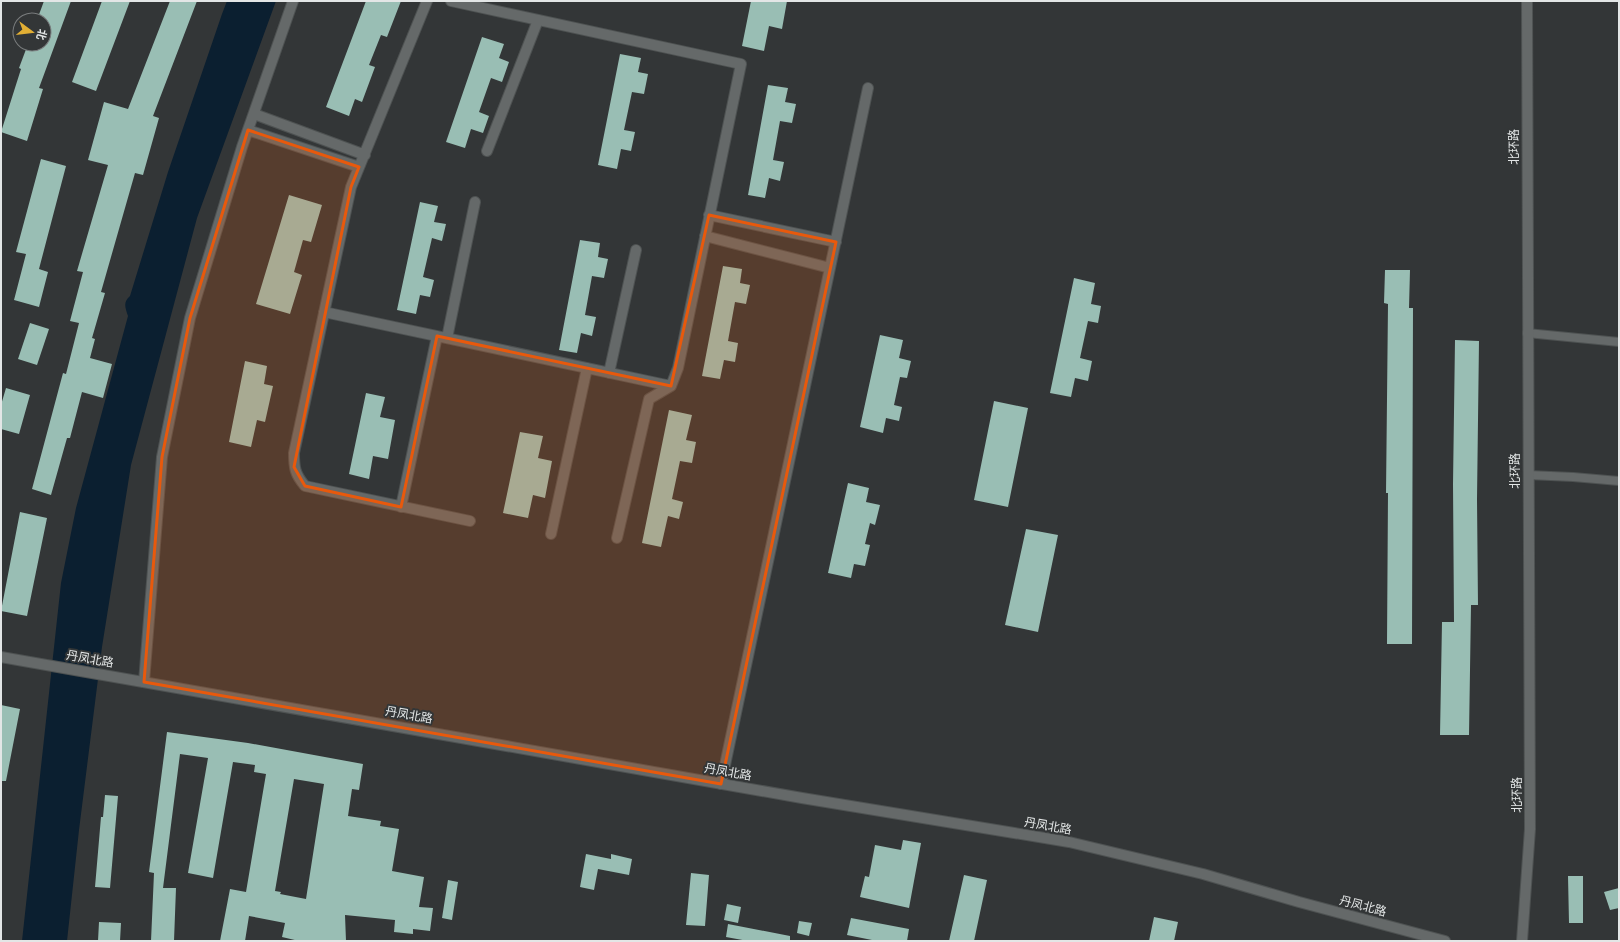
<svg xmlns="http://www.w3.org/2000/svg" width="1620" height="942" font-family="'Source Sans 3','Noto Sans SC',sans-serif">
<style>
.water{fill:#0b1f30}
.building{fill:#99beb4;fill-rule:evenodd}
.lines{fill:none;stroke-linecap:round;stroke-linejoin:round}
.service-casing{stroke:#4e5252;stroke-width:10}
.minor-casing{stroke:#4e5252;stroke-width:12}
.secondary-casing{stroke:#4e5252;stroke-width:12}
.service{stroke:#656969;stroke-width:8}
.minor{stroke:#656969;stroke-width:10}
.secondary{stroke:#656969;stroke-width:10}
.marked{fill:#e8590c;fill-opacity:0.2;stroke:#e8590c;stroke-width:3;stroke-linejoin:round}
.labels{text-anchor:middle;stroke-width:4;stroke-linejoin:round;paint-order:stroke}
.street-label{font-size:12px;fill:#e3e6e6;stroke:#333637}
</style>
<rect width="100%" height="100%" fill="#333637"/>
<path class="water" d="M227,1H276L197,218L131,465L102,647L79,830L67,941H22L61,583L76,508L128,316C125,307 123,302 130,296L168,172L222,14Z"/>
<path class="building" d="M44,1H71L39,88L43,89L27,141L1,132L21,69L19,68L28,44H44V20H37Z
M102,1H130L96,91L72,82Z
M170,1H197L153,116L159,118L143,175L135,173L101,292L105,293L92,338L95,339L90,358L112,364L103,398L82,392L70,438H67L51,495L32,489L63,373L66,374L79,323L70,321L83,272L77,271L108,165L88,160L104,102L128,109Z
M366,1H401L387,37L381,35L369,65L375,67L362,102L355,99L349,116L326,107Z
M751,1H787L782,29L769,26L764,51L742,46Z
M482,37L504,44L499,58L509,62L502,82L491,78L479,112L489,116L483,133L471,129L465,148L446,142Z
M620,54L641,58L638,72L648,74L644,94L632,92L624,130L635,132L631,151L621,149L617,169L598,165Z
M768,85L788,88L785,102L796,104L792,123L780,121L773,160L784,162L780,181L769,178L765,198L748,195Z
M41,159L66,166L39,269L48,272L39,307L14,300L26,254L16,252Z
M289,195L322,205L311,242L303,240L294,272L302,275L290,314L256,304Z
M420,202L438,206L434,222L446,224L442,241L432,238L423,277L434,280L430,297L420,295L416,314L397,310Z
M580,240L600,243L598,257L608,259L604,278L592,276L585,315L596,317L592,336L581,333L577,353L559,350Z
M723,266L742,269L740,283L750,285L746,304L735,302L728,341L738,343L735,362L724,360L720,379L702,376Z
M1385,270H1410L1409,308H1413L1412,644H1387L1388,493H1386L1388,304L1384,303Z
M1074,278L1095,283L1091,304L1101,306L1098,323L1088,321L1080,358L1092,361L1088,381L1075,378L1071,397L1050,393Z
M30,323L49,329L37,365L18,359Z
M880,335L903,340L899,358L911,361L907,378L900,377L894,405L902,407L899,421L886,418L883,433L860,427Z
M1455,340L1479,341L1477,499L1478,605H1471L1469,735H1440L1442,622H1454L1453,484Z
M245,361L267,366L264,384L273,386L265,422L257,420L251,447L229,442Z
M6,388L30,395L19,434L1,429V405Z
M366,393L385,397L380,417L395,420L388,459L373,456L369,479L349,474Z
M994,401L1028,408L1008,507L974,500Z
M669,410L692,415L686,440L696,442L692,463L680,461L672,499L683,502L679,519L668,516L661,547L642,543Z
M520,432L543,436L538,458L552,461L545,498L533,495L528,518L503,513Z
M848,483L869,488L866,502L880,505L875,525L870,523L865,544L870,545L865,566L854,564L851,578L828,573Z
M20,512L47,518L27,616L1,611Z
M1026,529L1058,535L1038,632L1005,625Z
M1,705L20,709L6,781H1Z
M167,732L248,743L363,764L359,790L352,789L348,816L381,821L380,826L399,829L392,871L424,877L419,907L433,908L430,931L413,929V934L394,932L395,920L345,915L346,941H299L282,937L285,923L249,916L245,941H220L230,889L246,892L266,774L254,772L255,765L233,762L213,878L188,873L208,758L180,754L163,888H176L174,941H151L154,873L149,872ZM294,779L324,784L306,899L280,894L281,892L275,891Z
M105,795L118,796L110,888L95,887L101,817H103Z
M903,840L921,843L909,908L860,897L865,876L869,877L875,845L901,850Z
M586,854L611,859V854L632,859L629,875L598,869L594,890L580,887Z
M691,873L709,875L705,926L686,925Z
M964,875L987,880L974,941H949Z
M1568,876H1583V923H1569Z
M448,880L458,882L452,920L442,918Z
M1619,888V908L1610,910L1604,892Z
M727,904L741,907L738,923L724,920Z
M1154,917L1178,922L1174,941H1149Z
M851,918L909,929L907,941H877L847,935Z
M799,921L812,923L809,936L797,933Z
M99,922L121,923L120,941H98Z
M728,924L790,936V941H748L726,937Z"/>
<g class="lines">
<g class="service-casing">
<path id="service" d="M1527,333L1619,342
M1528,475L1573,477L1619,481"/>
</g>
<g class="minor-casing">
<path id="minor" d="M427,1L351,187L294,453C294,468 295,474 305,486L470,521
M451,1L741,64L678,368L671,386L649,399L617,538
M254,114L365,155
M248,130L359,167
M487,151L538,20
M709,215L836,242
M705,236L830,268
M324,312L671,386
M447,338L475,202
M609,373L636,250
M401,507L437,336
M551,534L587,368
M144,682L162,457L190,318L242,147L293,1
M721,784L868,88"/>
</g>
<g class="secondary-casing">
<path id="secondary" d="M1,657L802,798L1069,842L1203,874L1299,902L1445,941
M1522,941L1530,829L1527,1"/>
</g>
<use href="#service" class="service"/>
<use href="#minor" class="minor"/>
<use href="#secondary" class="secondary"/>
</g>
<path class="marked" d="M248,130L359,167L351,187L294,467L305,486L401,507L437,336L671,386L709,215L836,242L721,784L144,682L162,457L190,318Z"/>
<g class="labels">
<g class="street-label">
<text transform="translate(1514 147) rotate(-90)" y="4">北环路</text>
<text transform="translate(1515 471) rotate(-90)" y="4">北环路</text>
<text transform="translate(90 659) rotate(10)" y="4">丹凤北路</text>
<text transform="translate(409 715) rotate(10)" y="4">丹凤北路</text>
<text transform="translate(728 772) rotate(10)" y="4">丹凤北路</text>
<text transform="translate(1517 795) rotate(-90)" y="4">北环路</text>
<text transform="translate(1048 826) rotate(10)" y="4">丹凤北路</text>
<text transform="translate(1363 906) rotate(15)" y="4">丹凤北路</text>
</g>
</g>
<rect width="1620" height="942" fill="none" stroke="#e3e6e6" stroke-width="4"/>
<g transform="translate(32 32) rotate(105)"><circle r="19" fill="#333637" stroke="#797c7d"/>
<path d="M0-3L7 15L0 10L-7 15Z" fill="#e2af34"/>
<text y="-6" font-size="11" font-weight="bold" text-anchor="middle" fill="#e3e6e6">北</text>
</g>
</svg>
